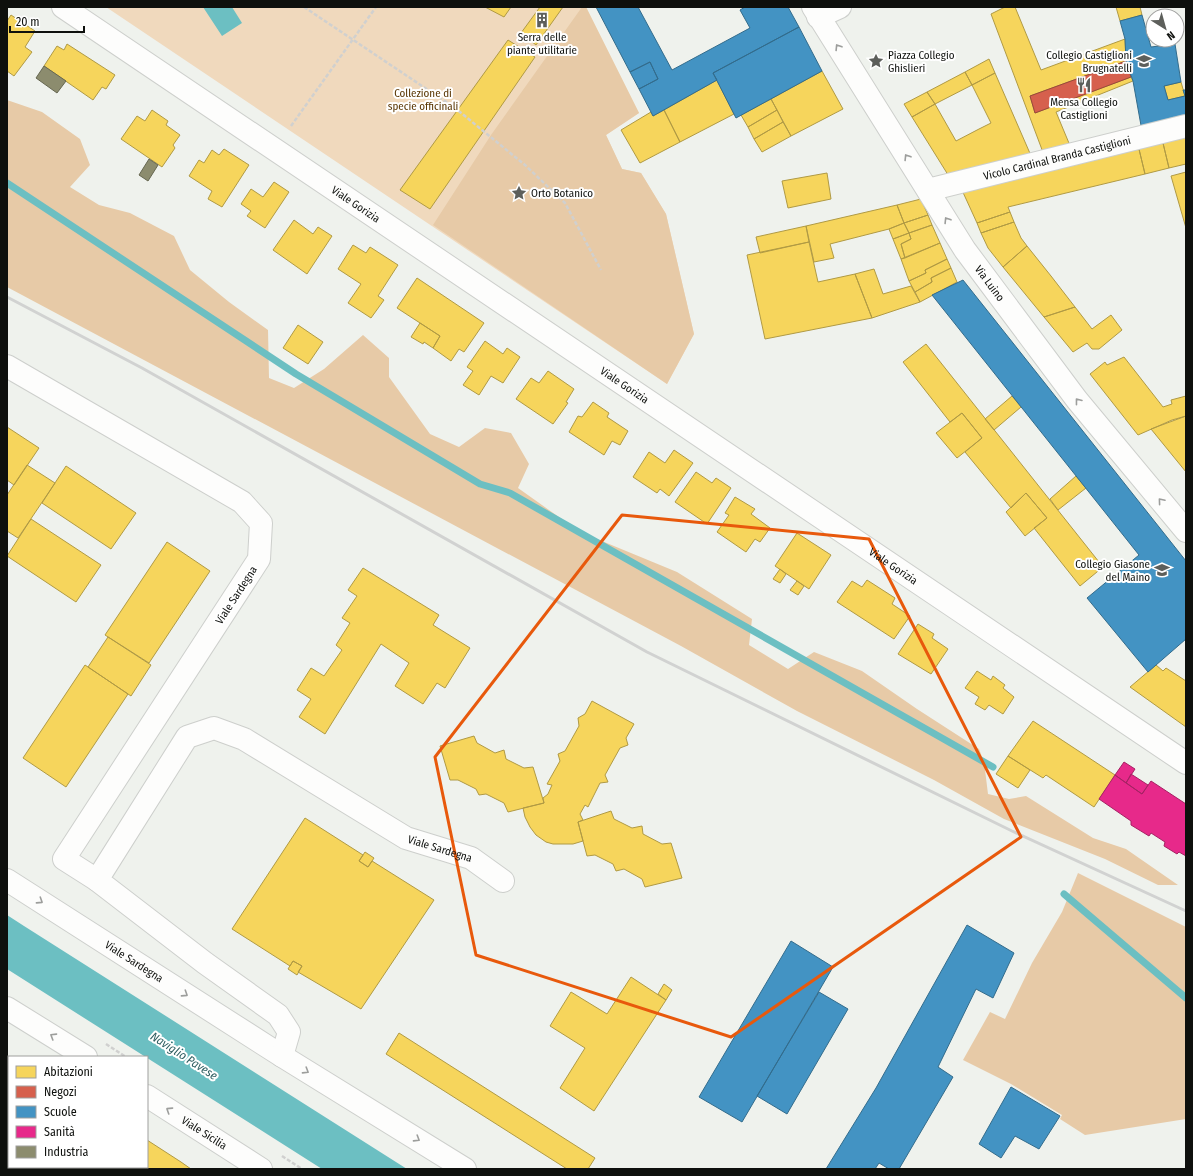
<svg xmlns="http://www.w3.org/2000/svg" width="1193" height="1176" font-family="'Fira Sans Condensed',sans-serif">
<style>
.green{fill:#f0d9bd}
.forest{fill:#e7caa7}
.water{fill:#6cbfc2}
.homes{fill:#f6d55c;stroke:#b09a44}
.shops{fill:#d6604d;stroke:#9a483a}
.schools{fill:#4393c3;stroke:#336c8c}
.health{fill:#e7298a;stroke:#a62264}
.industry{fill:#8c8c6e;stroke:#666751}
.lines{fill:none;stroke-linecap:round;stroke-linejoin:round}
.stream{stroke:#6cbfc2;stroke-width:7}
.street-casing{stroke:#cdcfcc;stroke-width:24}
.secondary-casing{stroke:#cdcfcc;stroke-width:24}
.path{stroke:#d0d0cf;stroke-width:2.5;stroke-dasharray:4 2;stroke-linecap:butt}
.street{stroke:#fdfdfc;stroke-width:22}
.secondary{stroke:#fdfdfc;stroke-width:22}
.rail{stroke:#d1d2d1;stroke-width:3}
.oneway{stroke:#9d9e9c}
.marked{fill:none;stroke:#e8590c;stroke-width:3;stroke-linejoin:round}
.labels{text-anchor:middle;stroke-width:4;stroke-linejoin:round;paint-order:stroke}
.poi-label{font-size:11px;fill:#0e100d;stroke:#fff}
.park-label{font-size:11px;fill:#5a3603;stroke:#fff}
.street-label{font-size:11px;fill:#0e100d;stroke:#fff}
.water-label{font-size:12px;font-style:italic;fill:#2c5c5f;stroke:#fff}
</style>
<rect width="100%" height="100%" fill="#eff2ed"/>
<path class="green" d="M106,7H586L639,113L606,135L622,169L641,173L666,214L694,334L667,384Z"/>
<path class="forest" d="M582,7H586L639,113L606,135L622,169L641,173L666,214L694,334L667,384L433,225L491,135Z
M7,100L42,112L80,139L90,165L70,187L99,205L130,213L174,236L190,270L229,302L268,330L269,378L294,388L324,369L363,335L389,358V377L430,434L459,447L485,428L511,433L529,464L518,488L580,532L677,572L752,619L749,645L788,669L814,652L862,671L917,709L979,749L984,762L988,794L1009,799L1026,796L1093,838L1126,849L1178,885H1158L1105,859L1004,819L934,780L797,711L681,646L7,287Z
M1078,873L1186,927V1119L1085,1135L1060,1119L1062,1115L1011,1084L963,1060L990,1012L1005,1019L1032,963L1062,912Z"/>
<path class="water" d="M203,7H232L242,23L222,36Z
M7,915L24,926L407,1169H322L7,969Z"/>
<path class="homes" d="M485,7H511L504,17Z
M540,7H563L536,45L521,33Z
M1005,7H1015L1041,70L1125,39L1126,61L1030,96L1035,113L1131,77L1133,81L1056,112L1071,148L1044,155L991,14Z
M1116,7H1140L1142,15L1120,21Z
M11,15L35,31L25,47L32,52L14,76L7,71V21Z
M508,40L535,57L430,209L400,190Z
M67,44L115,75L106,89L102,87L93,100L44,66L57,46L64,50Z
M989,59L995,73L972,85L965,72Z
M822,71L843,109L791,136L771,99Z
M965,72L972,85L935,104L927,92Z
M995,73L1032,158L950,178L912,117L935,104L956,141L979,129L991,123L972,85Z
M717,80L734,114L680,142L664,110Z
M1181,82L1185,96L1168,100L1164,86Z
M927,92L935,104L912,117L904,104Z
M771,99L777,110L748,127L741,115Z
M152,110L168,121L166,125L180,135L173,145L175,148L162,167L121,139L137,116L145,121Z
M664,110L680,142L640,163L621,130L651,112L653,116Z
M777,110L783,122L754,139L748,127Z
M783,122L791,136L762,152L754,139Z
M1186,133V164L1169,168L1162,139Z
M1162,139L1169,168L1145,174L1138,145Z
M1138,145L1145,174L1008,207L1010,212L977,223L961,188Z
M224,149L249,165L222,207L208,199L212,191L189,176L199,160L204,163L212,150L219,155Z
M1186,172V228L1171,176Z
M827,173L831,199L788,208L782,181Z
M274,182L289,192L265,228L247,216L251,211L241,204L251,189L263,197Z
M921,199L928,215L904,223L897,205Z
M897,205L904,223L889,229L830,244L834,258L814,262L806,226Z
M1010,212L1014,222L981,233L977,223Z
M928,215L932,225L909,233L904,223Z
M294,220L313,234L318,227L332,236L307,274L273,250Z
M1014,222L1021,238L1027,246L1003,267L988,248L981,233Z
M904,223L909,233L893,239L889,229Z
M932,225L940,243L905,258L901,244L911,239L909,233Z
M806,226L809,242L760,253L756,237Z
M909,233L911,239L901,244L905,258L901,259L893,239Z
M809,242L818,282L855,274L872,318L765,339L747,255Z
M940,243L947,259L925,270L926,273L909,281L901,259Z
M353,245L366,253L370,247L398,265L378,296L384,300L371,318L348,303L361,284L338,269Z
M1027,246L1051,276L1075,307L1044,317L1003,267Z
M947,259L951,268L931,278L932,282L915,292L909,281L926,273L925,270Z
M951,268L957,282L920,302L915,292L932,282L931,278Z
M874,269L883,294L911,286L920,302L872,318L855,274Z
M417,278L484,323L464,352L459,349L451,361L433,348L440,336L397,308Z
M1075,307L1092,329L1111,315L1122,330L1099,349H1092L1087,343L1073,352L1044,317Z
M420,323L440,336L433,348L424,342L423,344L411,337Z
M298,325L323,342L308,364L283,348Z
M485,341L503,354L507,348L520,357L503,383L491,376L479,395L463,385L473,371L467,367Z
M926,344L1103,567L1080,586L1034,528L1047,518L1026,493L1011,508L965,452L982,438L962,413L950,422L903,362Z
M1124,357L1163,407L1172,404L1171,400L1186,396V416L1172,420L1138,435L1090,374L1105,362L1107,365Z
M548,371L574,389L566,402L568,403L553,424L516,399L531,378L539,383Z
M1012,396L1021,407L994,430L985,419Z
M593,402L609,413L607,417L628,431L620,445L612,441L604,455L569,432L578,416L582,417Z
M962,413L982,438L957,458L936,433Z
M1186,416V472L1151,429Z
M7,427L39,448L14,485L7,480Z
M674,450L693,463L669,496L660,489L657,493L633,477L649,452L665,463Z
M27,465L55,483L18,538L7,531V495Z
M66,466L136,513L111,549L42,503Z
M696,472L712,483L716,478L731,488L707,524L675,502Z
M1076,476L1086,488L1058,510L1050,499Z
M1026,493L1047,518L1025,536L1006,512Z
M735,497L755,509L751,514L770,528L760,542L755,539L746,552L717,532L729,515L725,513Z
M31,519L101,565L76,602L7,556Z
M797,533L831,555L809,589L775,566Z
M167,542L210,571L149,663L105,635Z
M363,568L439,615L433,625L470,648L445,688L437,683L423,704L395,686L409,663L381,644L325,734L299,717L311,699L297,690L311,668L324,676L342,650L336,645L350,623L342,618L357,596L348,590Z
M780,569L786,574L780,583L773,579Z
M867,580L895,598L892,604L910,616L894,639L837,602L852,581L862,587Z
M797,581L804,586L798,595L790,590Z
M918,624L934,634L932,638L948,649L931,674L898,654Z
M108,637L151,665L131,696L88,667Z
M85,665L128,694L66,787L23,758Z
M1156,665L1163,671L1166,668L1186,681V727L1130,687Z
M977,671L991,680L993,676L1005,685L1003,688L1014,697L1003,714L989,705L985,710L975,704L979,697L965,688Z
M592,701L634,724L626,738L628,745L620,748L605,775L608,782L600,783L588,807L585,805L580,814L583,820L578,822L583,841L573,844H553L546,842L536,835L530,827L525,817L523,808L544,803L543,798L548,794L552,785L547,784L560,761L558,754L565,751L579,726L578,718L585,714Z
M1033,721L1115,775L1094,807L1046,775L1043,778L1008,756Z
M474,736L477,743L495,753L504,750L506,759L524,768L533,767L544,803L508,812L504,803L486,794L479,795L476,789L458,780H450L440,746Z
M1008,756L1030,770L1018,788L996,774Z
M611,811L614,819L632,828L642,826L643,834L662,844L671,843L682,878L645,887L642,879L624,869L616,871L613,864L595,855L587,856L578,822Z
M305,818L363,855L359,861L368,867L372,861L434,900L361,1009L298,972L302,966L293,961L290,966L232,929Z
M365,852L374,858L368,867L359,861Z
M293,961L302,966L297,975L288,969Z
M631,977L666,1000L594,1111L560,1088L585,1048L550,1026L571,992L607,1014Z
M664,984L672,990L666,1000L658,994Z
M399,1033L595,1158L588,1169H567L386,1054Z
M7,1056L9,1058V1081L7,1084Z
M9,1129V1146L7,1145V1132Z
M147,1140L181,1162L191,1169H144L141,1167H147Z
M55,1167H83L86,1169H54Z"/>
<path class="shops" d="M1126,61L1131,77L1035,113L1030,96Z"/>
<path class="schools" d="M596,7H638L672,70L750,28L740,10L745,7H788L799,27L713,73L717,80L653,116L639,89L658,79L650,62L630,72Z
M1142,15L1151,47L1175,44L1181,82L1164,86L1168,100L1185,96L1183,90H1186V120L1142,131L1133,81L1126,61L1125,39L1120,21Z
M799,27L822,71L736,118L713,73Z
M650,62L658,79L639,89L630,72Z
M963,280L1186,561V639L1148,672L1087,598L1139,555L932,295Z
M967,925L1014,953L993,998L976,989L938,1067L953,1077L899,1169H889L879,1163L875,1169H826L876,1088Z
M791,941L833,967L742,1122L699,1097Z
M819,992L848,1009L787,1114L757,1096Z
M1011,1087L1060,1116L1039,1149L1015,1136L1001,1158L979,1144Z"/>
<path class="health" d="M1124,762L1135,769L1126,783L1115,775Z
M1131,774L1148,785L1142,794L1126,783Z
M1115,775L1142,794L1151,781L1186,804V856L1179,852L1177,854L1164,846L1165,842L1151,833L1149,836L1131,825V821L1099,799Z"/>
<path class="industry" d="M44,66L66,81L57,93L36,78Z
M149,159L158,165L148,181L139,175Z"/>
<g class="lines">
<path class="stream" d="M7,183L296,374L480,484L510,493L993,767
M1064,894L1186,998"/>
<g class="street-casing">
<g id="street">
<path id="s1" d="M813,7L965,250L1077,400L1186,531"/>
<path d="M818,17L840,7"/>
<path id="s2" d="M928,190L1186,126"/>
<path d="M7,366L242,502L261,523L259,559L64,859L97,880"/>
<path id="s3" d="M7,880L282,1056L465,1169"/>
<path d="M7,1008L86,1057"/>
<path id="s4" d="M282,1056L289,1032L278,1015L205,963L97,880L187,737L214,728L244,739L406,838L471,858L503,881"/>
<path id="s5" d="M147,1096L261,1169"/>
</g>
</g>
<g class="secondary-casing">
<g id="secondary">
<path id="s6" d="M63,7L1186,763"/>
</g>
</g>
<path class="path" d="M304,7L455,108L525,165L565,203L601,270
M291,126L376,7
M106,1044L126,1057
M282,1156L302,1169"/>
<use href="#street" class="street"/>
<use href="#secondary" class="secondary"/>
<path class="rail" d="M7,297L142,368L647,652L1012,831L1186,911"/>
</g>
<defs><path id="oneway-chevron" d="M-2-3.5L2.5 0L-2 3.5" fill="none" stroke-width="1.6" stroke-linecap="round" stroke-linejoin="round"/></defs>
<g class="oneway">
<use href="#oneway-chevron" transform="translate(838 47) rotate(-122)"/>
<use href="#oneway-chevron" transform="translate(907 157) rotate(-122)"/>
<use href="#oneway-chevron" transform="translate(947 220) rotate(-122)"/>
<use href="#oneway-chevron" transform="translate(1078 401) rotate(-128)"/>
<use href="#oneway-chevron" transform="translate(1161 501) rotate(-130)"/>
<use href="#oneway-chevron" transform="translate(40 901) rotate(33)"/>
<use href="#oneway-chevron" transform="translate(185 994) rotate(33)"/>
<use href="#oneway-chevron" transform="translate(53 1036) rotate(-148)"/>
<use href="#oneway-chevron" transform="translate(306 1071) rotate(32)"/>
<use href="#oneway-chevron" transform="translate(169 1110) rotate(-147)"/>
<use href="#oneway-chevron" transform="translate(417 1139) rotate(32)"/>
</g>
<path class="marked" d="M622,515L869,539L1021,837L731,1037L476,955L435,757Z"/>
<defs>
<g id="building-bare" transform="scale(1.2)"><path d="M-4-6H4V6H1V3H-1V6H-4ZM-2.5-4.3h1.7v1.8h-1.7ZM.8-4.3h1.7v1.8H.8ZM-2.5-1h1.7V.8h-1.7ZM.8-1h1.7V.8H.8Z" fill="#5d5f5b" stroke="#fff" stroke-width="2.5" paint-order="stroke"/></g>
<g id="sight-bare" transform="scale(1.2)"><path d="M0-6L1.8-2.2L6-1.7L2.9 1.2L3.7 5.4L0 3.3L-3.7 5.4L-2.9 1.2L-6-1.7L-1.8-2.2Z" fill="#5d5f5b" stroke="#fff" stroke-width="2.5" paint-order="stroke"/></g>
<g id="university-bare" transform="scale(1.2)"><path d="M0-5L7-2L0 1L-7-2ZM-4 1L0 2.5L4 1V4Q0 6-4 4Z" fill="#5d5f5b" stroke="#fff" stroke-width="2.5" paint-order="stroke"/></g>
<g id="restaurant-bare" transform="scale(1.2)"><path d="M-5-6h1v4h1v-4h1v4h1v-4h1v5L-1.5 .5V6h-2V.5L-5-1ZM5-6V6H3V1.5H1.5Q1.5-4 5-6Z" fill="#5d5f5b" stroke="#fff" stroke-width="2.5" paint-order="stroke"/></g>
</defs>
<g fill-rule="evenodd">
<use href="#building-bare" x="542" y="20"/>
<use href="#sight-bare" x="876" y="61"/>
<use href="#university-bare" x="1144" y="61"/>
<use href="#restaurant-bare" x="1084" y="85"/>
<use href="#sight-bare" x="519" y="193"/>
<use href="#university-bare" x="1162" y="570"/>
</g>
<g class="labels">
<g class="poi-label">
<text x="542" y="41">Serra delle<tspan x="542" dy="13">piante utilitarie</tspan></text>
<text x="888" y="59" text-anchor="start">Piazza Collegio<tspan x="888" dy="13">Ghislieri</tspan></text>
<text x="1132" y="59" text-anchor="end">Collegio Castiglioni<tspan x="1132" dy="13">Brugnatelli</tspan></text>
<text x="1084" y="106">Mensa Collegio<tspan x="1084" dy="13">Castiglioni</tspan></text>
<text x="531" y="197" text-anchor="start">Orto Botanico</text>
<text x="1150" y="568" text-anchor="end">Collegio Giasone<tspan x="1150" dy="13">del Maino</tspan></text>
</g>
<g class="park-label">
<text x="423" y="97">Collezione di<tspan x="423" dy="13">specie officinali</tspan></text>
</g>
<g class="street-label">
<text dy="4" stroke="none"><textPath href="#s2" startOffset="133">Vicolo Cardinal Branda Castiglioni</textPath></text>
<text dy="4" stroke="none"><textPath href="#s6" startOffset="353">Viale Gorizia</textPath></text>
<text dy="4" stroke="none"><textPath href="#s1" startOffset="328">Via Luino</textPath></text>
<text dy="4" stroke="none"><textPath href="#s6" startOffset="677">Viale Gorizia</textPath></text>
<text dy="4" stroke="none"><textPath href="#s6" startOffset="1001">Viale Gorizia</textPath></text>
<text transform="translate(236 595) rotate(-57)" y="4">Viale Sardegna</text>
<text dy="4" stroke="none"><textPath href="#s4" startOffset="726">Viale Sardegna</textPath></text>
<text dy="4" stroke="none"><textPath href="#s3" startOffset="151">Viale Sardegna</textPath></text>
<text dy="4" stroke="none"><textPath href="#s5" startOffset="68">Viale Sicilia</textPath></text>
</g>
<g class="water-label">
<text transform="translate(184 1056) rotate(33)" y="4">Naviglio Pavese</text>
</g>
</g>
<rect width="1193" height="1176" fill="none" stroke="#0e100d" stroke-width="16"/>
<rect x="8" y="1056" width="140" height="112" fill="#ffffff" stroke="#9f9f9e"/>
<rect x="16" y="1066" width="20" height="12" fill="#f6d55c" stroke="#9f9f9e"/>
<text x="44" y="1076" font-size="12" fill="#0e100d">Abitazioni</text>
<rect x="16" y="1086" width="20" height="12" fill="#d6604d" stroke="#9f9f9e"/>
<text x="44" y="1096" font-size="12" fill="#0e100d">Negozi</text>
<rect x="16" y="1106" width="20" height="12" fill="#4393c3" stroke="#9f9f9e"/>
<text x="44" y="1116" font-size="12" fill="#0e100d">Scuole</text>
<rect x="16" y="1126" width="20" height="12" fill="#e7298a" stroke="#9f9f9e"/>
<text x="44" y="1136" font-size="12" fill="#0e100d">Sanità</text>
<rect x="16" y="1146" width="20" height="12" fill="#8c8c6e" stroke="#9f9f9e"/>
<text x="44" y="1156" font-size="12" fill="#0e100d">Industria</text>
<g transform="translate(1165 28) rotate(143)"><circle r="19" fill="#ffffff" stroke="#9f9f9e"/>
<path d="M0-3L7 15L0 10L-7 15Z" fill="#5d5f5b"/>
<text y="-6" font-size="11" font-weight="bold" text-anchor="middle" fill="#0e100d">N</text>
</g>
<path d="M10 26v6h74v-6" fill="none" stroke="#0e100d" stroke-width="2"/>
<text x="16" y="26" font-size="12" fill="#0e100d" stroke="#ffffff" stroke-width="3" paint-order="stroke">20 m</text>
</svg>
